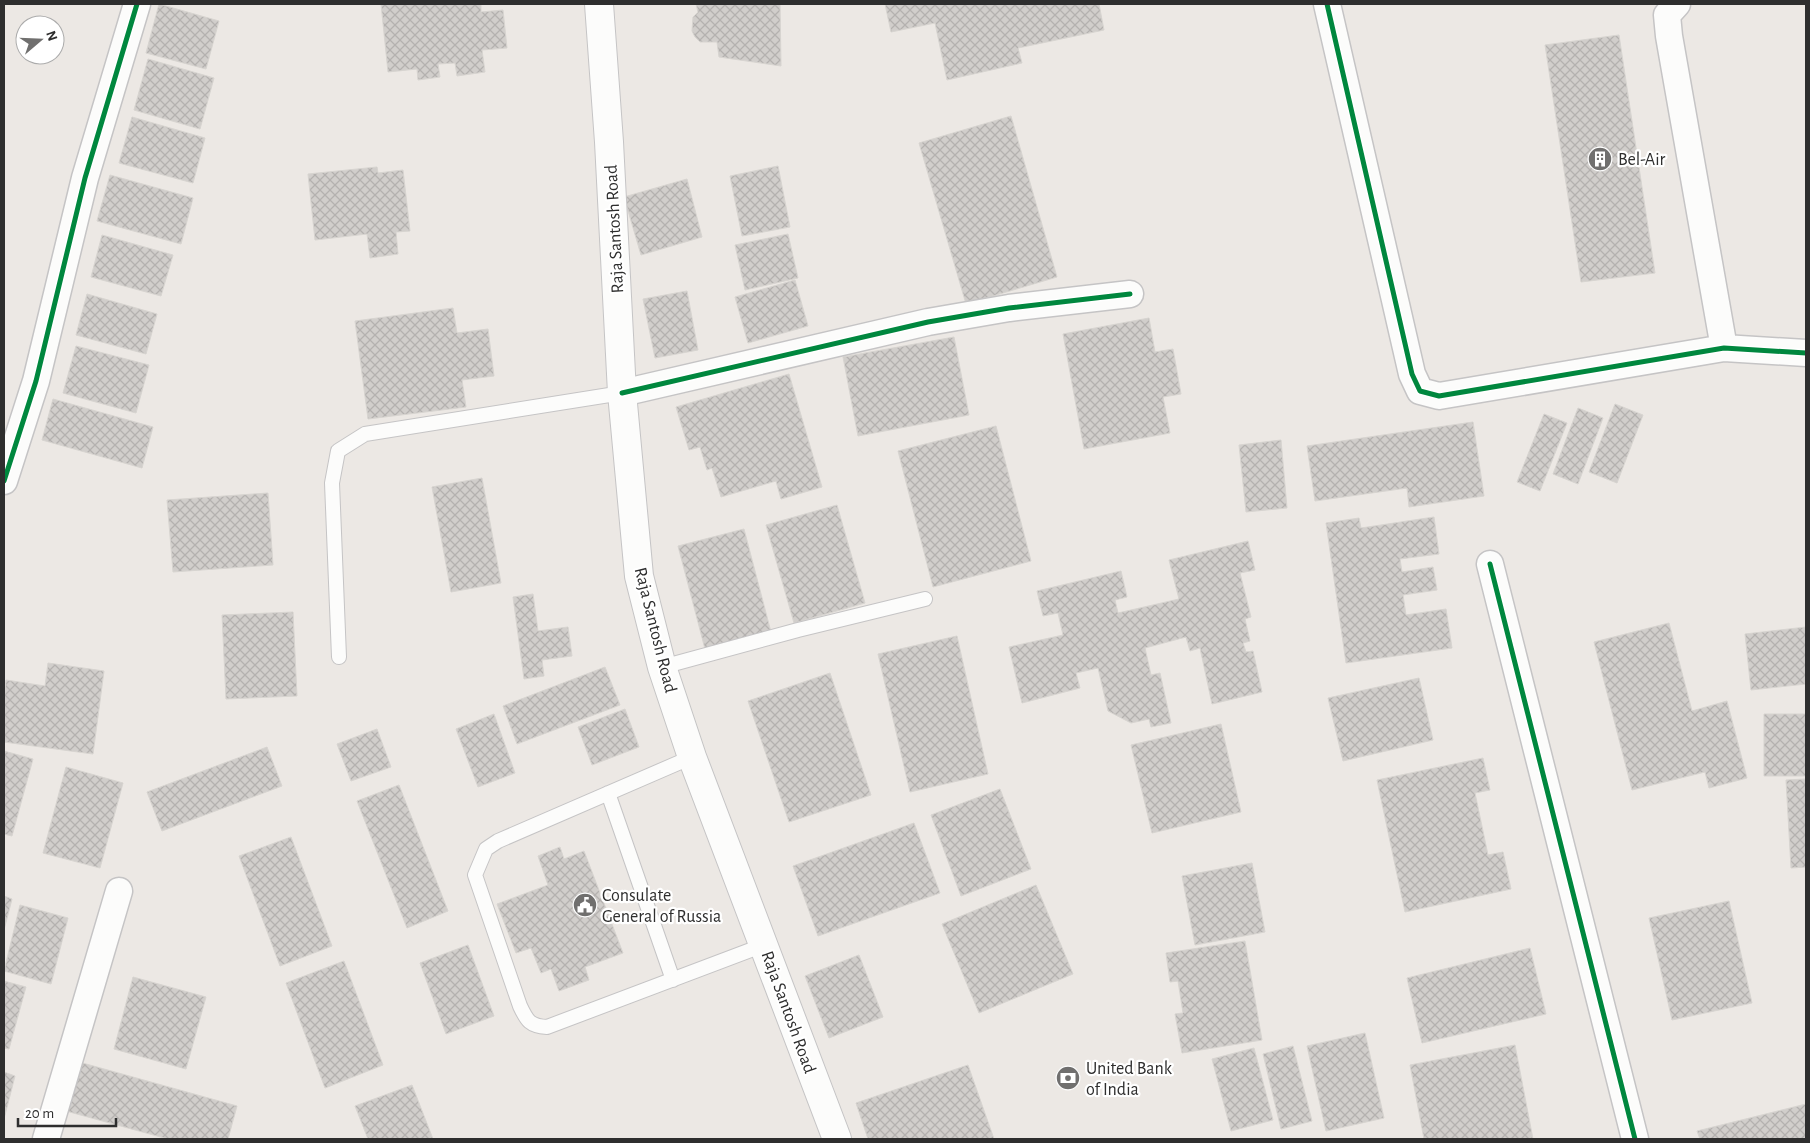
<svg xmlns="http://www.w3.org/2000/svg" width="1810" height="1143" font-family="'Alegreya Sans',sans-serif">
<style>
.building{fill:url(#building-cross-hatch);stroke:#d7d4d0}
.lines{fill:none;stroke-linecap:round;stroke-linejoin:round}
.service-casing{stroke:#c5c4c5;stroke-width:16}
.minor-casing{stroke:#c5c4c5;stroke-width:29}
.secondary-casing{stroke:#c5c4c5;stroke-width:30}
.service{stroke:#fcfcfb;stroke-width:14}
.minor{stroke:#fcfcfb;stroke-width:26}
.secondary{stroke:#fcfcfb;stroke-width:28}
.cycleway-casing{stroke:#fff;stroke-width:8}
.cycleway{stroke:#00873e;stroke-width:5}
.labels{text-anchor:middle;stroke-width:4.5;stroke-linejoin:round;paint-order:stroke}
.poi-label{font-size:18px;fill:#2e2e2e;stroke:#fff;text-anchor:start}
.street-label{font-size:18px;fill:#2e2e2e;stroke:#fff}
</style>
<defs>
<pattern id="building-cross-hatch" width="8" height="8" patternUnits="userSpaceOnUse" patternTransform="scale(1.25)"><rect width="8" height="8" fill="#d1cecb"/><path d="M0 0l8 8M0 8l8-8" fill="none" stroke="#b4b1af"/></pattern>
</defs>
<rect width="100%" height="100%" fill="#ece8e4"/>
<path class="building" d="M159,4L219,21L206,69L146,53Z
M381,4H481V12L503,10L507,48L482,50L485,72L457,76L455,63L438,64L440,77L418,80L417,69L388,72Z
M696,4H780L781,66L719,57L717,42H700L695,37L692,31L693,17L698,12Z
M885,4H1099L1104,30L1018,48L1022,63L947,80L935,23L891,32Z
M1619,35L1655,273L1581,282L1545,45Z
M148,59L214,78L200,129L134,110Z
M1011,116L1057,277L966,304L919,143Z
M132,117L205,138L193,183L119,163Z
M778,166L790,227L742,236L730,176Z
M377,167L378,173L403,170L410,231L396,232L398,254L370,258L367,234L315,240L308,174Z
M110,175L193,198L181,244L97,221Z
M687,179L702,237L641,255L624,197Z
M788,234L798,278L745,290L735,245Z
M102,235L173,255L161,296L91,277Z
M795,280L808,326L748,343L735,297Z
M687,291L698,350L655,358L643,299Z
M87,294L157,314L146,354L76,335Z
M453,308L457,333L488,329L494,376L462,380L466,407L368,419L355,321Z
M1149,318L1155,352L1173,349L1181,394L1163,397L1170,433L1084,449L1063,334Z
M954,337L969,415L858,436L843,357Z
M76,346L149,365L136,413L63,393Z
M789,374L822,487L781,499L776,481L721,497L712,468L707,470L700,447L689,450L676,407Z
M53,399L153,427L142,468L42,440Z
M1615,404L1643,415L1617,483L1589,472Z
M1578,408L1603,418L1578,484L1553,474Z
M1544,414L1567,423L1540,491L1517,482Z
M1473,422L1484,496L1409,507L1407,488L1315,501L1307,446Z
M996,426L1031,561L933,587L898,451Z
M1281,440L1287,508L1246,512L1239,445Z
M482,478L501,583L451,592L432,487Z
M268,493L273,565L173,572L167,500Z
M837,505L865,603L794,623L766,525Z
M1434,517L1439,554L1400,559L1402,572L1433,567L1437,590L1403,595L1406,615L1446,609L1452,648L1346,663L1326,523L1359,518L1361,528Z
M744,529L771,632L705,649L678,546Z
M1248,541L1255,570L1240,573L1251,617L1245,619L1250,641L1243,643L1246,652L1253,651L1262,692L1212,704L1200,648L1190,651L1186,637L1145,648L1151,675L1160,673L1171,723L1151,727L1149,719L1131,723L1108,711L1098,668L1076,673L1080,688L1022,703L1009,647L1063,635L1058,613L1043,616L1037,591L1121,571L1127,597L1115,600L1118,613L1179,599L1169,560Z
M533,594L538,631L568,627L572,656L542,660L544,676L524,679L513,597Z
M293,612L297,696L226,699L222,615Z
M1669,623L1692,711L1727,701L1747,778L1709,788L1705,772L1632,790L1594,642Z
M1806,627V684L1751,690L1745,634Z
M957,636L988,774L910,792L878,654Z
M48,663L104,671L93,754L4,742V701L6,680L45,686Z
M605,667L620,705L517,744L503,706Z
M830,673L871,795L789,822L748,701Z
M1419,678L1433,740L1343,761L1328,698Z
M625,709L639,747L592,765L578,727Z
M494,714L515,773L478,787L456,729Z
M1764,714H1806V776H1764Z
M1221,724L1241,812L1152,833L1131,745Z
M377,729L391,767L351,781L337,744Z
M267,747L282,786L162,831L147,792Z
M4,751L33,759L12,836L4,834Z
M1483,758L1490,790L1475,793L1488,855L1503,852L1511,889L1405,912L1377,780Z
M66,767L123,783L100,868L43,853Z
M1806,779V867L1791,868L1786,780Z
M399,785L448,911L407,928L357,801Z
M1000,789L1031,869L961,896L931,815Z
M914,823L940,893L818,936L793,866Z
M291,837L332,946L280,966L239,856Z
M560,847L564,859L584,851L623,953L585,967L589,980L559,991L551,969L541,973L531,948L516,953L497,904L548,885L538,856Z
M1252,863L1265,932L1195,945L1182,876Z
M1036,885L1073,974L979,1013L942,924Z
M4,896L12,899L4,930Z
M1729,901L1752,1003L1672,1020L1649,918Z
M20,905L68,918L51,984L4,971Z
M1245,941L1262,1040L1182,1053L1175,1014L1183,1013L1178,981L1170,982L1166,953Z
M468,945L494,1016L446,1034L420,963Z
M1530,948L1546,1014L1422,1043L1407,978Z
M859,955L883,1017L829,1038L805,976Z
M344,961L383,1065L325,1088L286,983Z
M133,977L206,997L186,1069L114,1049Z
M4,981L26,987L9,1049L4,1048Z
M1365,1033L1384,1118L1326,1131L1307,1046Z
M1515,1045L1533,1139H1424L1410,1065Z
M1293,1046L1312,1121L1281,1129L1263,1054Z
M1254,1048L1273,1120L1231,1131L1212,1059Z
M79,1062L237,1106L228,1139H168L66,1111Z
M968,1065L994,1139H868L856,1103Z
M4,1072L15,1076L4,1119Z
M412,1085L433,1139H368L355,1106Z
M1806,1104V1139H1700L1697,1131Z"/>
<g class="lines">
<g class="service-casing">
<path id="service" d="M339,657L332,483L338,451L365,434L622,393
M662,667L798,630L925,599
M692,757L498,841L486,849L475,875L520,1006C527,1021 530,1026 547,1027L764,945
M608,793L673,980"/>
</g>
<g class="minor-casing">
<path id="minor" d="M1327,4L1412,374L1420,391L1439,396L1724,348L1806,353
M1677,4L1667,15L1669,36L1724,348
M622,393L928,322L1009,308L1130,294
M4,481L36,381L85,178L137,4
M1490,564L1635,1139
M46,1139L119,891"/>
</g>
<g class="secondary-casing">
<path id="secondary" d="M599,4L609,142L622,393L639,576L662,667L692,757L837,1139"/>
</g>
<use href="#service" class="service"/>
<use href="#minor" class="minor"/>
<use href="#secondary" class="secondary"/>
<g class="cycleway-casing">
<path id="cycleway" d="M1327,4L1412,374L1420,391L1439,396L1724,348L1806,353
M622,393L928,322L1009,308L1130,294
M4,481L36,381L85,178L137,4
M1490,564L1635,1139"/>
</g>
<use href="#cycleway" class="cycleway"/>
</g>
<defs>
<g id="building-disc" transform="scale(1.25)"><circle r="9.5" fill="#706f6e" stroke="#fff"/><path d="M-4-6H4V6H1V3H-1V6H-4ZM-2.5-4.3h1.7v1.8h-1.7ZM.8-4.3h1.7v1.8H.8ZM-2.5-1h1.7V.8h-1.7ZM.8-1h1.7V.8H.8Z" fill="#fff"/></g>
<g id="civic-disc" transform="scale(1.25)"><circle r="9.5" fill="#706f6e" stroke="#fff"/><path d="M-.6-6.5H3V-4.5H.6V-3L4-1V1h2V6H-6V1h2V-1L-.6-3ZM-1.2 2.5V6h2.4V2.5Z" fill="#fff"/></g>
<g id="bank-disc" transform="scale(1.25)"><circle r="9.5" fill="#706f6e" stroke="#fff"/><path d="M-6-4H6V4H-6ZM0-2.3a2.3 2.3 0 1 0 0 4.6a2.3 2.3 0 1 0 0-4.6Z" fill="#fff"/></g>
</defs>
<g fill-rule="evenodd">
<use href="#building-disc" x="1600" y="159"/>
<use href="#civic-disc" x="585" y="905"/>
<use href="#bank-disc" x="1068" y="1078"/>
</g>
<g class="labels">
<g class="poi-label">
<text x="1618" y="165">Bel-Air</text>
<text x="602" y="901">Consulate<tspan x="602" dy="21">General of Russia</tspan></text>
<text x="1086" y="1074">United Bank<tspan x="1086" dy="21">of India</tspan></text>
</g>
<g class="street-label">
<text transform="translate(614 229) rotate(-93)" y="6">Raja Santosh Road</text>
<text transform="translate(656 630) rotate(76)" y="6">Raja Santosh Road</text>
<text transform="translate(789 1012) rotate(70)" y="6">Raja Santosh Road</text>
</g>
</g>
<rect width="1810" height="1143" fill="none" stroke="#2e2e2e" stroke-width="10"/>
<g transform="translate(40 40) rotate(71)"><circle r="24" fill="#ffffff" stroke="#ababab"/>
<path d="M0-4L9 19L0 12L-9 19Z" fill="#706f6e"/>
<text y="-8" font-size="14" font-weight="bold" text-anchor="middle" fill="#2e2e2e">N</text>
</g>
<path d="M18 1118v8h98v-8" fill="none" stroke="#2e2e2e" stroke-width="2.5"/>
<text x="25" y="1118" font-size="15" fill="#2e2e2e" stroke="#ffffff" stroke-width="4" paint-order="stroke">20 m</text>
</svg>
